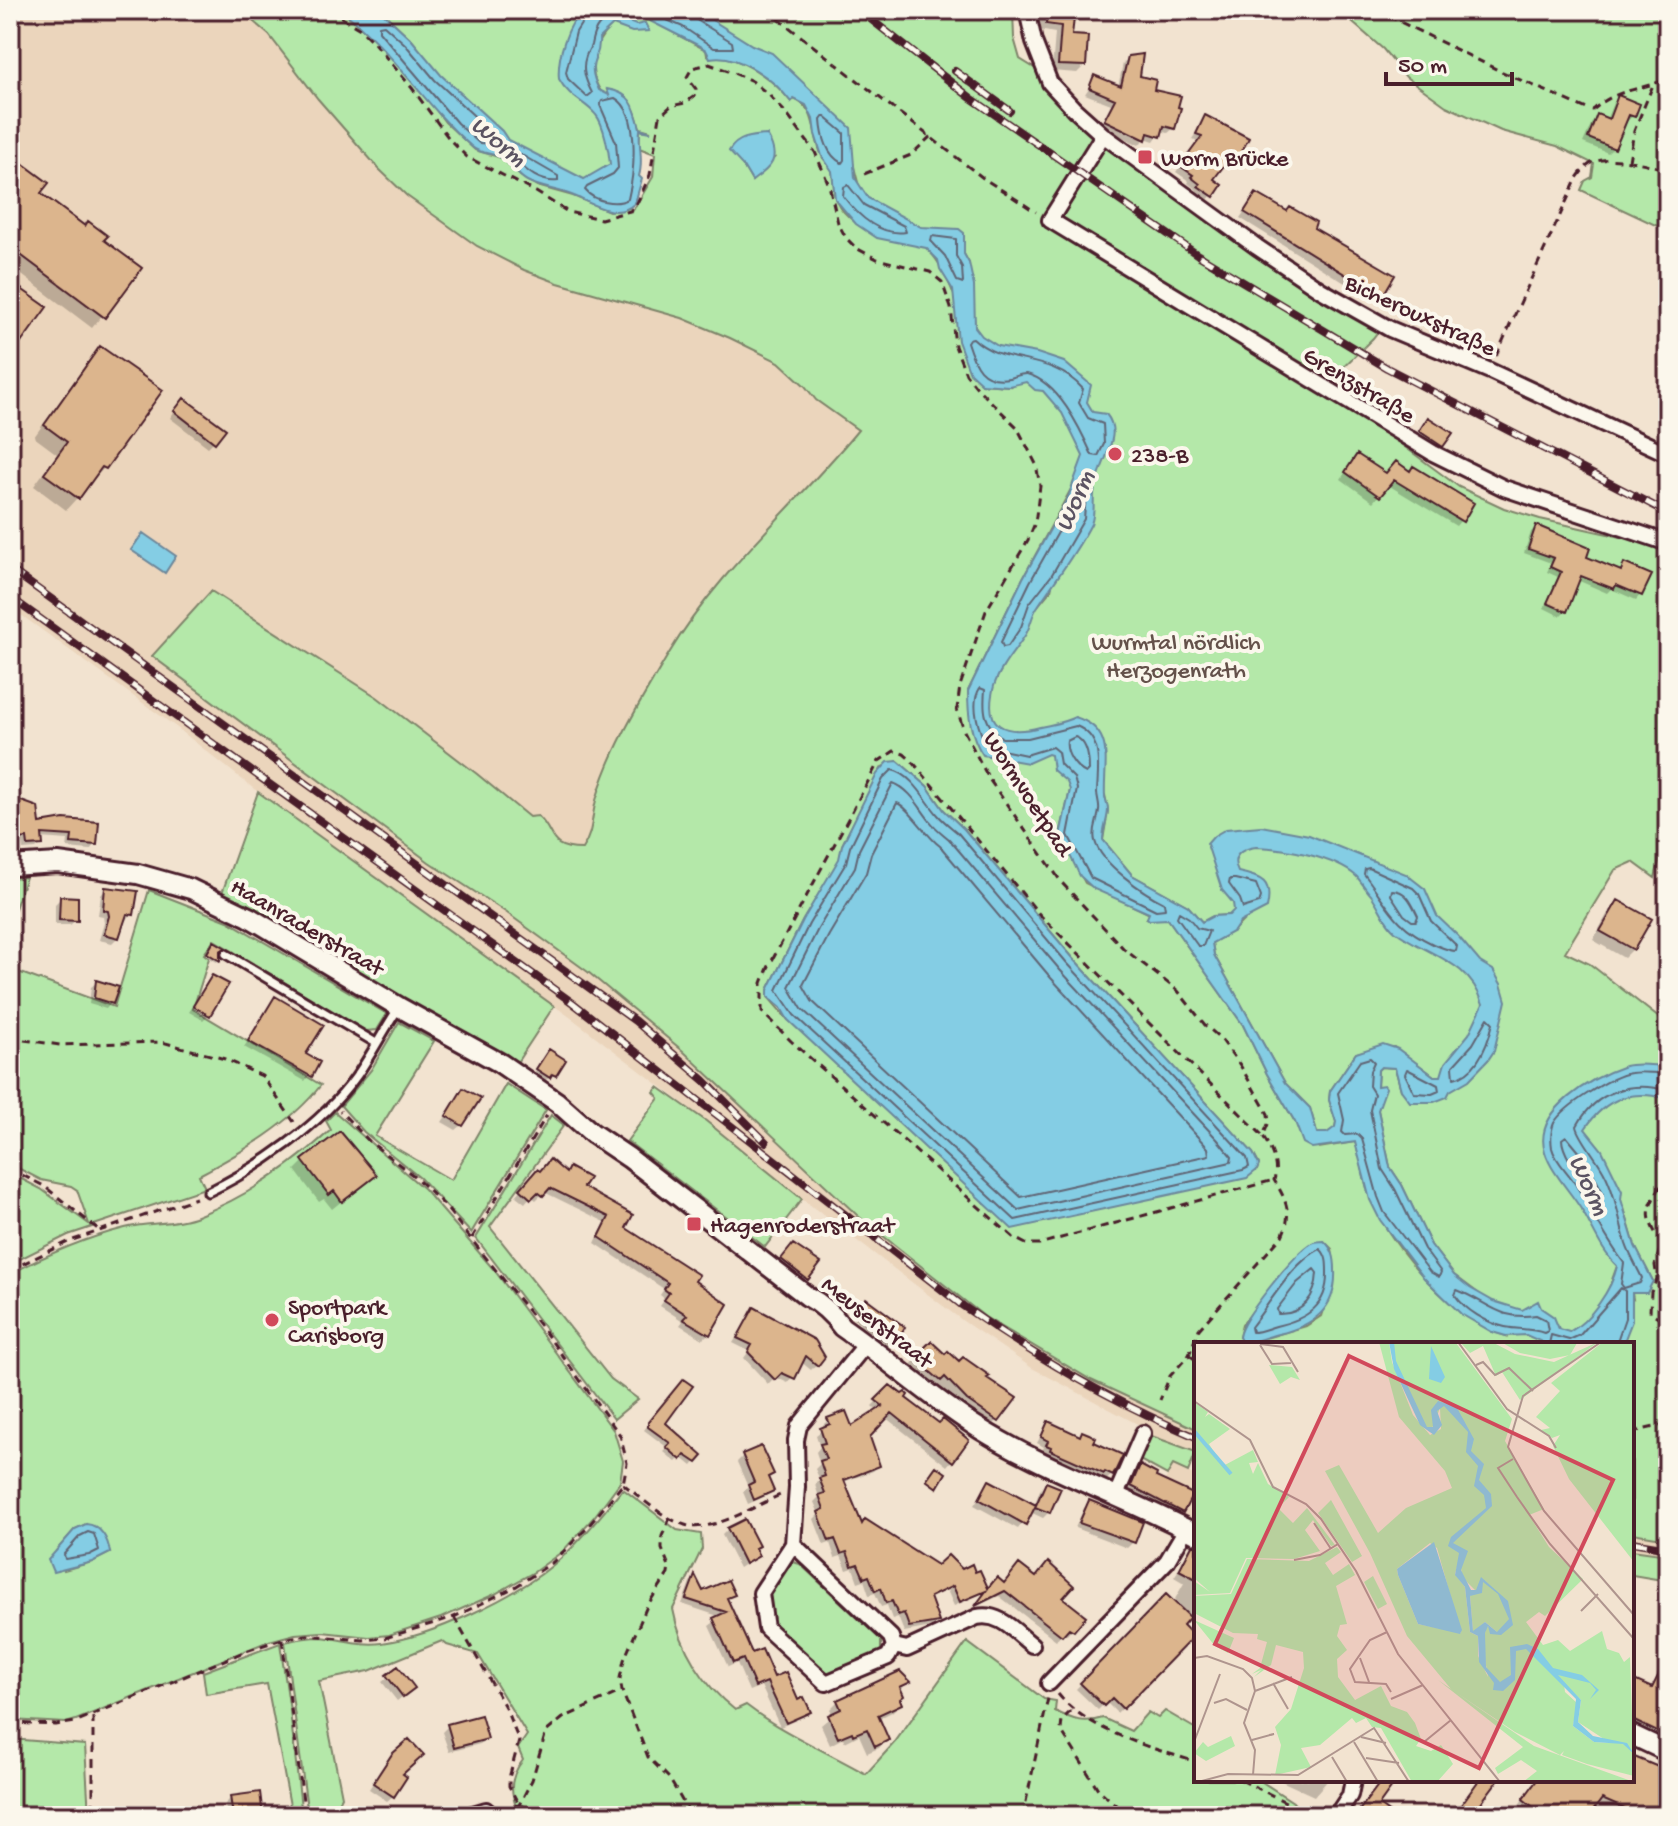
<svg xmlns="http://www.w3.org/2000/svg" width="1678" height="1826" font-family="'Gochi Hand',sans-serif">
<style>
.built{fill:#ebd5bc}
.green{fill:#b4e8a9;stroke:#7f846a;stroke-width:2;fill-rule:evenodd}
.water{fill:#84cde4;stroke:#6d879a;stroke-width:2;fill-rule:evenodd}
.shadow{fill:#0003}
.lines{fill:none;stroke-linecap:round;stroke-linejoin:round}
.shore{stroke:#616575;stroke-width:2}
.building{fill:#dcb58d;stroke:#4a1f2b;stroke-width:2}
.service-casing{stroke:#4a1f2b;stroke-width:13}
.minor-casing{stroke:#4a1f2b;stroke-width:20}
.tertiary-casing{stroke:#4a1f2b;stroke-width:24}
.path{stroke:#4a1f2b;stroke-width:3;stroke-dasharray:8 6;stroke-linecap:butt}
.service{stroke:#fbf7ec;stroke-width:7}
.minor{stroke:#fbf7ec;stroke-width:14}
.tertiary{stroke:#fbf7ec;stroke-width:18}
.rail-casing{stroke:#4a1f2b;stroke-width:8}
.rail{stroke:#fbf7ec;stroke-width:5;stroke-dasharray:15;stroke-linecap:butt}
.poi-dot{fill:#d1495b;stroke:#fbf7ec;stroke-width:3}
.labels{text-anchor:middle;stroke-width:8;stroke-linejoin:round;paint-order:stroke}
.poi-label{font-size:24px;fill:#4a1f2b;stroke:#fbf7ec;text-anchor:start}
.street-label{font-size:24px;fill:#4a1f2b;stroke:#fbf7ec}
.park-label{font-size:24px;fill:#64514a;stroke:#fbf7ec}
.water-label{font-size:26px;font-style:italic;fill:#5b5362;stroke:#fbf7ec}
.inset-river{fill:none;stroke:#84cde4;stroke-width:4}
.inset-road{fill:none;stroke:#af958e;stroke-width:2}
.view{fill:#d1495b;fill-opacity:0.15;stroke:#d1495b;stroke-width:4}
.inset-edge{fill:none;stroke:#4a1f2b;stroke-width:4}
</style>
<rect width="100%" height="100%" fill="#f2e3d0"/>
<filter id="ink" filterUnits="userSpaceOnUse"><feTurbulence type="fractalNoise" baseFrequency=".0125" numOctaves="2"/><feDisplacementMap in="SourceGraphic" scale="16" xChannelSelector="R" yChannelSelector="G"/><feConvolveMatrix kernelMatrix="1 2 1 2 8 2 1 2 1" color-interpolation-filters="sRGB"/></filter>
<g filter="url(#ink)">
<path class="built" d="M10,10H240L269,35L318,99L407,196L477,246L524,270L558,283L682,318L730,338L779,362L805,386L816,400L858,430L834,459L738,559L670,652L646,694L596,799L589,839L582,849H571L555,842L538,816L529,817L477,774L377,697L211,592L153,656L429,862L507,913L588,972L683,1051L858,1216L929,1274L985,1317L1091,1380L1196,1429V1452L1139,1431L1141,1426L1032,1368L963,1321L802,1199L706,1121L574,1020L258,792L176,727L10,607Z
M1173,1465L1196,1476V1526L1152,1505Z
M1632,1533L1668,1539V1555L1632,1550Z"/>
<path class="green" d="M240,10H341L379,43L425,95L445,122L475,150L502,158L520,176L537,186L573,196L609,211L630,208L632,212L653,177L655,154L639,148L640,130L651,131L640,128C635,108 629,91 607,90L609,95L602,93C586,71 592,44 611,26L579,51L621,150L594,190L484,133L411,39L380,10H1013L1014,38L1020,59L1044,74L1075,106L1235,227L1386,321L1373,338L1319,391L1371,422L1459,487L1504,508L1540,519L1653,544L1668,551V824L1655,878L1633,862L1615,870L1565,952L1590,964L1668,1025V1539L1632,1533V1344H1196V1429L1091,1380L985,1317L858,1216L683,1051L588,972L507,913L429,862L152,656L211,591L377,697L477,774L529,817L538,816C556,832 546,849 582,849C594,832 591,815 597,797C612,747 642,699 668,655C719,569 796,506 858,430L816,400L805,386L779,362L730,338L682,318L558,283L524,270L477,246L407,196L379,169L318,99L269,35ZM661,26L741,52L834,126L852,159L871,233C859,226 839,212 835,197C833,189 835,175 831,167C829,163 825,161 823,158C811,137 819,109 794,99L791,102C776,82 751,64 726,57C719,55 715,58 707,55L706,50ZM774,158L752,181L743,166ZM929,251L964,254L969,263L975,327L1010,386L982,384C970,348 954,275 929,251ZM1071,489L1051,590L1036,608L984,700L972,731L968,691L1023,578ZM898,761L927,786L944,810L964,829L1073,958L1253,1153L1259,1164L1257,1170L788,1020L768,997V990L803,920L840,859L842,845L882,767ZM1070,790L1105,795L1108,810L1103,840L1132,875L1188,906L1202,922L1213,916L1229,915L1245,919L1233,931L1212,943L1214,955L1285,1083L1310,1108L1317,1133H1327L1335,1128L1336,1122L1329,1100L1330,1091L1356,1053L1375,1048L1394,1047L1434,1076H1441L1401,1090L1395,1068L1381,1067L1378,1070L1377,1086L1381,1097L1378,1110L1390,1167L1402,1185L1431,1245L1454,1275L1482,1296L1506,1336C1454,1321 1395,1251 1372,1202C1363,1184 1363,1161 1355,1142L1319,1148L1295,1122L1267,1074L1243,1025L1168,919L1147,918L1150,914L1085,883L1060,835ZM1624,1208L1635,1246L1653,1281L1632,1293L1633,1299L1609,1288L1617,1266ZM1324,1241L1332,1249L1335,1271L1321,1316L1306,1326L1252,1342L1239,1337L1242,1325L1284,1270Z
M1338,10H1668V231L1581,190L1585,181L1592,177L1594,164L1557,146L1501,131L1446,106L1406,77L1383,49Z
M258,792L554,1006L516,1064L222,893Z
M26,877L10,923V878Z
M149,890L228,921L387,1014L377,1030L366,1031L214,940L204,954L209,958L193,1009L321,1085C291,1124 242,1152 199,1175L205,1188L91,1226L92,1227L68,1235L10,1264V1173L41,1189L89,1224L77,1190L71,1186L41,1180L10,1164V969L114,1007Z
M399,1022L434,1041L375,1136L451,1180L506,1084L546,1110L471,1233L420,1178L364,1132L341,1106L371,1070Z
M658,1087L706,1121L802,1199L765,1247L627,1141L659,1098L654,1092Z
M335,1112L424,1189L495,1271L614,1431L623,1461L620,1482L594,1517L563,1551L534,1572L495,1594L441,1618L389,1635L369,1637L322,1632L295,1634L269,1641L76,1720L66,1723L10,1720V1274C46,1255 85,1238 125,1228C148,1222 175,1225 197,1216C248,1197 291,1166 331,1130L326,1121ZM86,1524L110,1553L92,1562L64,1570L56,1551L75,1529Z
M551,1115L564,1125L490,1227L611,1379L638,1399L614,1419L476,1238Z
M1146,1434L1196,1452L1188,1472L1173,1465L1167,1475L1136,1458Z
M623,1489L677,1530L701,1534L702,1549L673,1609C680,1648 703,1685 735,1710L746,1705C782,1733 826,1751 866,1774L895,1742L967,1642L1044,1699L1056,1701L1055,1711C1073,1720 1084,1724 1103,1718L1131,1731L1148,1712L1158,1718L1165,1711L1196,1729V1780H1259L1293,1802L1303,1816H519C511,1794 507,1780 523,1760L518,1748L527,1735L478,1654L447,1645L442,1641L369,1671L319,1681L342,1796L332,1816H308L285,1642C297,1639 309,1637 321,1637C342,1639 361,1646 382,1643C433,1636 513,1598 553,1565C579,1544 601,1515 623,1489Z
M1632,1550L1668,1555V1581L1632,1575Z
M789,1561L800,1564L881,1640V1653L827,1677L772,1628L767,1597Z
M280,1643L290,1711L302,1816H292L267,1684L206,1694L203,1672Z
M10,1739L85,1745L89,1816H10Z"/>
<path class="water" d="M341,10H380L411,39L441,75L502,131L508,140L584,179L610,164C609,153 604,124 596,115C586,102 569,98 559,79C557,58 567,24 583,10H696L752,45L772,53L851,128L855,178L868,198L921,227L959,229L964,233V254L969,263L974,286L975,327L982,336L998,346L1037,353L1064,362L1091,385L1087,402L1093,412L1106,414C1121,432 1107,452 1101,470C1098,478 1095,486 1094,494C1093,504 1095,515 1091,524C1076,553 1056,579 1038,606C1032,614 1031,625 1026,634C1016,650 1000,667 994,686C983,727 1004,736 1040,727C1053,724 1063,723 1075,717C1117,730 1103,765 1105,797C1106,801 1108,805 1108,809C1108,819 1103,829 1103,840L1132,875L1188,906L1202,922L1213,916L1229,915L1234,910L1233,903L1222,890L1207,844L1214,836L1226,829L1261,826L1309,835L1406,874L1425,889L1437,916L1458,936L1480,962L1493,970L1501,984L1506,1001L1494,1051L1488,1060L1469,1080L1450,1091L1447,1097L1434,1102H1410L1401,1090L1395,1068L1381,1067L1378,1070L1377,1086L1384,1085L1386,1088L1378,1110L1390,1167L1402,1185L1431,1245L1454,1275L1470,1288L1493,1301L1522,1310L1538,1301L1541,1308L1554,1317L1559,1329L1569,1332C1590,1321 1612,1289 1617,1266C1601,1251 1593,1228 1581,1209C1570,1191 1551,1172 1545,1152C1532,1110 1593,1077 1625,1066C1637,1062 1655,1066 1668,1066V1099C1633,1089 1606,1097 1585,1129L1602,1150L1622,1191L1621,1199L1635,1246L1653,1281L1647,1293H1632V1321L1623,1344H1546L1526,1335L1506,1336L1492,1332L1461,1314L1424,1278L1380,1220L1370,1200L1355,1142L1312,1148L1303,1143L1295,1122L1267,1074L1243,1025L1168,919L1149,920L1147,918L1149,913L1094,889L1080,876L1060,835L1070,790L1067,782L1053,770L1051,755L1048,754L1028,763L983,755C970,736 968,714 968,691L1023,578L1068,497L1083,456L1062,413L1043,391L1035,390L1026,382L1009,386L982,384L970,373L958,341L953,290L940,269L938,260L926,248L877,238L856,224L845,211L835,199L832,171L822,156L815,134L813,119L806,105L794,99L791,102C775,80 738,52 710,58L706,50L698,45L648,20L650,17L644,12L629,17L631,23L636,25L645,23L649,31L632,32L613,25L599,38C601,63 584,59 599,90L609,95L607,89C631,93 634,104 640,128L651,132L640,130C638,147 644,160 639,176L642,179L635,203C617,221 593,204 574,196C559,189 542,189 527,181C516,175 511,163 500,157C491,152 479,154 472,147C424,105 393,50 341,10ZM1256,847C1285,848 1334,857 1356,876C1361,881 1366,890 1371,895C1380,907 1384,922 1395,931C1428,956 1469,960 1483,1004L1469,1034L1445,1063L1441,1076H1434L1398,1049L1383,1044L1356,1053L1330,1091L1329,1100L1336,1122L1335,1127L1327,1133H1317L1310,1108L1285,1083L1214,955L1212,943L1234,931L1240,922L1267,908C1273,881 1262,877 1238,872C1230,856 1241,849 1256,847Z
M767,135C781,159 772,167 752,181L743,166L729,151C737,137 751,136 767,135Z
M143,533L176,556L165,573L131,550Z
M898,761L927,786L944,810L964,829L1073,958L1253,1153L1259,1165L1257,1170L1247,1178L1012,1229L788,1020L781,1008L768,997V990L803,920L839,859L842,845L877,774L888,762Z
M1324,1241C1333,1249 1335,1258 1335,1270C1337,1309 1313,1326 1278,1334C1265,1337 1255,1343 1241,1341L1239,1337C1241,1319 1295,1253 1312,1243C1316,1241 1319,1241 1324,1241Z
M86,1524C101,1525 108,1539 110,1553L92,1562L53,1572L48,1560L75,1529Z"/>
<path class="shadow" d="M1046,10H1073L1070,37L1084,66L1077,73L1052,71L1055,33L1039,30L1041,15Z
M1668,45V55L1661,56Z
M1129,58L1138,78L1175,108L1174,128L1168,133L1161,131L1154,141L1145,138L1139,145L1100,126L1111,104L1085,94L1095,78L1118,87L1123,63Z
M1618,98L1633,116L1627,121L1625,120L1613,148L1608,153L1583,143L1592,122L1598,116L1606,120L1613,103Z
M1206,118L1237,157L1231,162L1226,159L1211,179L1219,186L1207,201L1195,192L1197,190L1188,183L1189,181L1176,172L1199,141L1192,139Z
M10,156L38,193L139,269L92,328L10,266Z
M1256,195L1311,228L1380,296L1374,301L1240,218Z
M100,348L104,468L66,510L34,486L57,454L34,437L89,360Z
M178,406L214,441L208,447L170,418Z
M10,419L19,426L10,438Z
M1426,421L1442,446L1440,448L1418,434Z
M1352,462L1386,475L1390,469L1461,520L1456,526L1388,485L1373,502L1341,479Z
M1536,527L1584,558L1619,573L1625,566L1640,595L1636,600L1611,589L1607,593L1577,580L1565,611L1560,616L1544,608L1558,577L1547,572L1551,563L1524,553L1531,532Z
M10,799L38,825L64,821L95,844L90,850L67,848L68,840L40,838L41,844L36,849L23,850L22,842L10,844Z
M106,889L132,914L126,920L123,919L118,937L112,943L99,940L104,923L103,916L98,915L101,895Z
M61,898L76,920L70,925H55V904Z
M1618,902L1633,949L1624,958L1593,940L1609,911Z
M213,945L218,952L217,962L206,956Z
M213,977L208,1015L203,1020L189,1012Z
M97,982L111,1003L106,1009L89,1004L91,987Z
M276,998L303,1055L318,1063L305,1081L244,1047Z
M544,1058L554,1075L542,1082L532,1076Z
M464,1090L462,1125L456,1130L442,1122Z
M304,1161L374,1175L332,1209L324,1199L319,1202L295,1170Z
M570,1169L580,1187L623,1228L692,1282L708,1334L703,1339L680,1325L683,1321L660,1306L665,1299L660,1295L664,1289L595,1243L605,1222L544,1192L536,1200L531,1196L525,1203L516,1196L532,1177L564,1174Z
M788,1252L818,1264L801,1285L777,1266Z
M861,1306L902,1327L886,1350L858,1326L860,1324L852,1317Z
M754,1310L823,1357L811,1370L801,1362L788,1383L775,1377L768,1384L744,1358L749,1351L733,1343Z
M931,1343L945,1357L984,1378L997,1421L989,1429L959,1408L936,1384L932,1388L908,1368Z
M679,1385L664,1424L700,1456L692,1466L681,1457L676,1462L664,1452L668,1448L644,1430Z
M890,1388L903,1398L952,1460L947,1466L885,1417L868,1437L878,1466L873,1471L843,1482L861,1526L938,1567L987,1590L1004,1585L1060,1598L1083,1616L1067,1635L1063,1632L1056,1640L999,1596L975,1607L986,1592L954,1606L947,1590L928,1599L937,1621L932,1627L904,1632L898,1617L892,1619L887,1605L881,1607L875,1593L869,1595L864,1580L858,1582L853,1568L847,1570L841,1556L835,1558L830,1543L824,1545L814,1519L819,1514L814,1502L819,1497L815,1485L820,1480L815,1469L820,1464L816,1452L820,1447L816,1435L824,1429L823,1425L828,1420L851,1429L878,1412L872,1406Z
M1048,1423L1079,1437L1082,1433L1112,1475L1106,1480L1046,1455L1047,1453L1042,1451L1044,1447L1037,1443Z
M743,1456L771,1474L766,1479L771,1490L766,1496L748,1504L743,1492L748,1487L737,1462Z
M1140,1467L1182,1512L1178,1516L1129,1490Z
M989,1482L1034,1506L1040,1490L1046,1484L1049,1512L1043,1518L1030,1512L1018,1529L974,1505Z
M1089,1502L1140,1524L1133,1542L1127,1548L1075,1528L1084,1508Z
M728,1529L753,1549L757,1556L739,1568L722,1535Z
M1189,1554L1196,1557V1622L1170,1608L1184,1583L1174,1577Z
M695,1578L702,1594H732L726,1600L751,1656L808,1711L803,1717L780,1727L761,1686L749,1691L737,1663L728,1667L709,1626L721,1617L682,1604L690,1582Z
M1158,1605L1191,1636L1117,1713L1106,1702L1098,1710L1076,1689Z
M388,1677L407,1693L397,1701L382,1682Z
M1632,1681L1649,1689L1657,1682L1668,1689V1748L1632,1732Z
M908,1682L899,1691L900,1704L892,1712L878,1719L887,1739L879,1748L867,1753L859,1735L845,1742L843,1738L830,1745L821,1725L833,1715L830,1709L838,1701Z
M448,1726L486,1738L480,1744L449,1752L442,1732Z
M1632,1758L1668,1772V1816H1617L1594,1806L1586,1816H1526L1517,1807L1538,1780H1632Z
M386,1763L400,1774L393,1796L387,1801L369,1789Z
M1279,1780H1328L1314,1796Z
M231,1798L260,1810L273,1809L274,1816H227L225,1804Z"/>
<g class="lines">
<path class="shore" d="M587,10L586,16L576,32L566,72L568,79L587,97L592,93C586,81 581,70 586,56C587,52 590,49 591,45C594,28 600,18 619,17L624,10
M654,10L660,17L683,27L714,48H733L732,42L695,19L692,10
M384,25L405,44L435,80L496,136L497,144L479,143L457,123L379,31V26Z
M615,98C641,112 634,175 628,199C615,206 594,201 585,190L587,187L613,174L618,168L616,142L600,105L602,101Z
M824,116L844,133V160L842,163C827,156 822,136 821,120Z
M520,154L558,176V181C541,183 526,172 516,159Z
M848,185L864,205L904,226L906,232C880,236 859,217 843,196L844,187Z
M932,236L956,239V256L962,267L963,283L957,281L945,256L931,241Z
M973,338C1004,368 1049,351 1083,389L1079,403L1088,418L1103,424L1104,444L1098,456L1092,455C1080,428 1058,382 1027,374C1021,373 1015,377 1009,378C981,383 974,364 967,342L969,339Z
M1082,490L1086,493L1084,519L1051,576L1029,604L1021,627L1008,646L1003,647L1001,642L1030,582Z
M980,688L985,690C983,711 984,724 1002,738H1028L1076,726C1104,737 1098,767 1097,792C1097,798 1100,804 1099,810C1098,821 1092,830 1095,841C1101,864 1144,893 1164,903L1165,909L1156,910L1091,878L1068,835L1077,789L1074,778L1060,764L1058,752L1052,747L1026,755L988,747C978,731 970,703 980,688Z
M1075,737C1087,741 1089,758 1089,770L1086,773C1075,768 1065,753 1067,741Z
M892,770C912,774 925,800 938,815C944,822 951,827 958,833L1067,963L1247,1158L1249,1167L1243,1170L1015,1220L794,1015L777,990L809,924L846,863L850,847L883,779Z
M893,783C910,789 919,807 930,821C935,828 942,833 949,839L1060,970L1217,1139L1232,1157L1231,1162L1018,1210L802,1009L789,987L818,929L855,867L859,850Z
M897,803C909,807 926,836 940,846L1051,978L1208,1148L1209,1155L1021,1197L812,1001L803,985L829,935L866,873L871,854Z
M1369,868L1413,888L1419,894L1431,921L1457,946L1456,951C1448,951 1441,947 1433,944C1393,925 1389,906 1364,874L1365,869Z
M1235,879L1256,884L1261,897L1259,903L1243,908L1240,899L1229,884L1230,879Z
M1392,890C1407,890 1412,904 1418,916L1416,921H1412L1404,915L1391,895Z
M1179,912L1189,918L1197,928L1209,931L1203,946H1198L1177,917Z
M1488,1018L1493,1023C1488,1044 1478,1073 1454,1078L1453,1066L1473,1044Z
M1370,1058L1374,1062L1370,1071L1369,1086L1374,1094L1370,1110L1382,1169L1395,1189L1424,1249L1441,1272L1439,1277L1430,1272L1384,1212L1378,1197L1362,1139L1357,1134L1345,1135L1342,1132L1344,1120L1338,1093L1360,1061Z
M1407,1069L1438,1085L1439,1091L1432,1094L1414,1093L1405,1074Z
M1668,1073C1656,1074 1642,1071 1631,1073C1611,1076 1564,1106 1554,1123C1551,1130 1551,1141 1552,1148C1555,1160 1565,1169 1572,1179C1590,1206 1604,1237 1624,1263L1621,1284L1624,1288L1640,1283L1642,1278C1637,1267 1630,1256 1626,1244C1619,1220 1616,1195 1605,1174C1599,1161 1578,1136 1577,1126C1596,1091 1631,1080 1668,1091
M1566,1136L1586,1160L1603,1193L1601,1200L1596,1199C1586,1183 1562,1156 1562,1139Z
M1320,1249C1327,1255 1327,1263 1327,1272C1328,1306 1307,1319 1276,1326C1268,1328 1261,1332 1252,1332L1251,1327C1270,1303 1293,1262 1320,1249Z
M1314,1269L1317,1273C1316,1296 1303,1315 1278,1314L1277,1309L1297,1283Z
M1457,1290C1488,1302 1499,1321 1536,1315L1546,1320L1548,1331L1544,1333C1531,1328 1519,1330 1505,1327C1487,1323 1465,1310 1455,1295Z
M1549,1344L1551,1335L1569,1340L1580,1335L1621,1288L1625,1291V1318L1616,1344
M88,1532L94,1534L99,1550L89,1555L65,1559L64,1554L80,1536Z"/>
</g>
<path class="building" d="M1047,10H1075L1072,35L1088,36L1086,66L1058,65L1061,26L1046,24Z
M1143,54L1140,76L1156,80L1154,90L1181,96L1178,107L1181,108L1175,129L1164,126L1161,137L1148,133L1146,140L1104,120L1115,99L1089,88L1094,75L1121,86L1128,56Z
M1618,95L1640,104L1635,117L1629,115L1615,149L1588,138L1597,114L1609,119Z
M1205,115L1249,138L1238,158L1232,155L1214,179L1222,185L1214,197L1198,186L1200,184L1191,177L1193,175L1180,166L1202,136L1196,134Z
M10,154L49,183L41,193L85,226L88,221L108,236L104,240L142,268L105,318L10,247Z
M1256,193L1287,211L1290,207L1316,222L1314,228L1395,275L1382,297L1244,212Z
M10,281L47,307L10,358Z
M100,346L163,390L106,469L102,467L79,499L44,474L67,442L44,425Z
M184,398L226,429L215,443L174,411Z
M1428,417L1453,433L1443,447L1419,431Z
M1357,454L1386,473L1396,461L1410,471L1413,466L1474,503L1463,522L1394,480L1380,497L1345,472Z
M1536,525L1590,548L1587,557L1621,571L1624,563L1652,575L1642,596L1616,585L1614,589L1581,576L1567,612L1547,603L1561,572L1550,567L1554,558L1528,549Z
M10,797L38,807L40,823L64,819L99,822L97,845L71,843L72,836L42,834L43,845L28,846L27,838L10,840Z
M105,887L138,891L134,915L127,914L119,938L104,934L109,916L108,911L103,910Z
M60,896L78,897V921L59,920Z
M1618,900L1652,919L1634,950L1600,931Z
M214,941L226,948L220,951V961L207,953Z
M212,975L229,984L210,1016L193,1006Z
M96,980L119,987L113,1004L94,998Z
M275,996L324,1025L306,1054L320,1062L312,1077L248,1041Z
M549,1049L566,1060L556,1076L552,1074L550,1078L536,1069Z
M463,1088L481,1098L463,1126L446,1116Z
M340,1131L377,1175L342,1202L334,1191L329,1195L302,1160Z
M550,1159L566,1173L569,1167L589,1178L583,1187L633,1215L626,1228L699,1275L695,1281L728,1304L710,1335L683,1319L687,1315L664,1300L669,1293L664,1289L668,1283L599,1237L609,1217L550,1188L543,1196L538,1192L531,1199L520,1189L537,1169L540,1171Z
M793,1244L821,1263L808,1280L781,1259Z
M866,1298L905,1327L894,1345L880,1337L881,1335L862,1320L864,1317L856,1310Z
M754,1307L815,1340L825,1357L818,1366L806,1356L795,1379L782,1373L775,1380L748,1352L752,1345L737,1338Z
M931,1341L945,1354L948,1351L959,1361L963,1357L990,1376L987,1378L1017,1398L999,1422L967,1400L945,1377L941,1381L914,1358Z
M683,1379L693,1386L666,1423L703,1456L697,1463L685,1455L681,1460L666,1447L670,1443L648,1427V1422Z
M890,1385L902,1394L905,1392L908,1395L906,1398L939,1423L943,1419L969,1440L953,1462L892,1413L870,1437L880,1466L844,1480L862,1524L865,1519L937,1565L948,1555L962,1569L972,1564L975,1572L980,1570L988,1588L997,1577L1004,1583L1019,1564L1036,1577L1048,1562L1074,1586L1063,1598L1086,1616L1074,1631L1069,1628L1062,1636L1005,1591L975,1606L986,1591L960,1602L953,1586L930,1597L939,1622L909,1627L904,1613L898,1615L892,1601L886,1603L881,1588L875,1591L869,1576L864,1578L858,1564L852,1566L847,1552L841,1554L835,1539L829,1541L818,1512L824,1509L819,1495L825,1493L819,1478L825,1476L820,1461L826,1459L820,1444L825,1443L820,1428L830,1424L827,1418L846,1411L852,1426L883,1406L875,1400Z
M1048,1421L1080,1436L1082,1431L1089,1434L1096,1438L1094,1442L1123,1455L1113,1476L1105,1472L1104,1474L1050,1450L1051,1447L1046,1445L1048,1441L1041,1437Z
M761,1446L774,1474L768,1477L774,1491L754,1500L748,1485L754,1482L742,1454Z
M1140,1465L1157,1474L1156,1477L1193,1494L1183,1513L1131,1486Z
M936,1466L946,1473L937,1488L926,1480Z
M989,1480L1036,1505L1046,1482L1061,1488L1050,1513L1035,1507L1026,1525L979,1499Z
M1089,1500L1143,1522L1135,1543L1079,1523Z
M745,1519L759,1546L755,1548L759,1556L745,1564L727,1528Z
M1192,1545L1196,1546V1579L1179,1570Z
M695,1575L703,1591L728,1580L735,1595L727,1598L752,1653L762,1649L774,1677L786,1672L798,1700L804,1697L811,1712L786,1723L767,1682L755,1687L743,1659L733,1663L713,1618L726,1612L686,1599Z
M1166,1594L1190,1617L1183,1625L1194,1636L1123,1709L1112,1698L1104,1706L1080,1683Z
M1668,1656V1737L1632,1720V1679L1652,1688Z
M398,1666L415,1688L403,1697L386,1675Z
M900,1671L911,1682L900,1687L904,1696L900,1699L902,1704L878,1715L889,1740L875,1747L867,1729L853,1735L852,1732L838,1738L828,1715L841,1709L837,1700Z
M481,1715L488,1739L454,1748L447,1724Z
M409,1739L424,1755L403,1774L407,1777L394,1797L373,1783L392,1754Z
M1632,1756L1668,1771V1804L1660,1816H1641L1602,1799L1589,1816H1526L1533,1807L1523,1799L1537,1780H1632Z
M1382,1780H1397L1379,1805L1394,1816H1355Z
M1479,1780H1498L1471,1816H1453Z
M260,1792L263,1816H233L230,1796Z"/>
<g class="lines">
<g class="service-casing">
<path id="service" d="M226,954L376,1043
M208,1192C258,1168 322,1124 355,1078C371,1056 383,1031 398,1009"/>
</g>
<g class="minor-casing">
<path id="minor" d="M1027,10L1034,42L1050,83L1074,109L1103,135L1257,247L1321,290L1390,329L1490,371L1668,454
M1103,135L1050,220L1433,453L1504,488L1668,543
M866,1344L799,1426L796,1440L797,1487L793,1544L761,1593L766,1628L826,1683L888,1657L894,1646
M1116,1495L1143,1433
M793,1544L891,1637L894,1646
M894,1646L907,1649L977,1617C1000,1612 1015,1632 1032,1645
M1049,1683L1167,1561L1186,1529
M466,1816L486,1810
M1336,1816L1350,1795L1353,1780"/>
</g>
<g class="tertiary-casing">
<path id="tertiary" d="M10,866L58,863L138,874L191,889L249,917L399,1007L500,1063L557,1102L592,1133L629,1158L807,1296C822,1304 832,1313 842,1327C888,1359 932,1399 980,1429C1048,1471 1125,1497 1196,1534
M1632,1735L1668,1752"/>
</g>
<path class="path" d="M329,10L360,29L374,43L412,88L450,140L467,157L536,192L568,212L601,219L630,211L636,205L650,175L660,116L671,106L685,103L696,95V89L687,77L692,68L709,64L734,73L752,81L769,95L785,112L815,152L829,185L838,223L846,238L856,248L877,259L930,272L942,282L951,308L955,346L966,374L978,389L1017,427L1036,464L1040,486L1035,523L1028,540L986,611L960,686L957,709L964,731L989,779L1062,883L1124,949L1178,991L1205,1025L1221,1039L1240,1065L1268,1114L1269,1122L1263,1136C1271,1149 1279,1165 1274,1180C1286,1199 1293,1214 1282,1236L1199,1329L1189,1355L1170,1376L1160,1400
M767,10L983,178L1036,212
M1376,10L1500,71L1587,109L1593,110C1618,87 1639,92 1668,78
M1629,161L1634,131L1653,85
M864,174L911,155L931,136
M1496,356L1577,178C1582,171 1588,163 1597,161C1614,156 1652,164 1668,171
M10,1038L60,1045L162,1042L225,1059L262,1076L294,1122
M1262,1135L1040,915L912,761L904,754L894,751L879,761L768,968L762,983V1012L791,1041L1014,1238L1026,1244H1039L1274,1180
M10,1169L44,1186L99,1230
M1668,1174C1651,1204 1639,1211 1662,1243L1655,1265L1657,1279L1651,1292L1650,1312L1660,1318L1668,1327
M472,1238L547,1115
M10,1270L70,1241L196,1198
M1189,1355L1196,1360
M1632,1432L1668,1424
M623,1484C642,1498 662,1518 685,1525C710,1534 757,1505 780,1495
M670,1518L662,1536V1549L669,1566L668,1574L647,1606L624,1660L620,1678L622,1691L648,1757L669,1778L691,1816
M454,1617L505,1707L519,1741L509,1778V1786L519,1805L533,1810L537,1816
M282,1639L305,1816
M1058,1694C1088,1731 1152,1748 1196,1762
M1071,1711L1062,1720L1061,1730L1098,1789L1128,1816
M93,1717V1816
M10,1723L56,1725L75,1722L246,1651L282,1639L307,1635L363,1640L385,1638L454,1617L515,1587L553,1562L586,1529L623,1484L627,1463L620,1435L545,1332L444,1205L414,1176L370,1142L340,1111
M1241,1780L1314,1816
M501,1808L519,1805L532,1780L546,1732L563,1718L622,1691
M1023,1816L1048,1698"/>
<use href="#service" class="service"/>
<use href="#minor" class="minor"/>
<use href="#tertiary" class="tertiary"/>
<g class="rail-casing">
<path id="rail" d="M859,10L971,98L1198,255L1387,368L1668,513
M955,71L1010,111
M10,569L635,1021L704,1080L766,1142
M10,597L573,1003L963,1306C1037,1358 1113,1402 1196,1437
M1632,1542L1668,1548"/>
</g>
<use href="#rail" class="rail"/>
</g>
</g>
<g class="poi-dot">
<rect x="1137" y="149" width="16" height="16" rx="4"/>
<circle cx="1115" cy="454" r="8"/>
<rect x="686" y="1216" width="16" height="16" rx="4"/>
<circle cx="272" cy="1320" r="8"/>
</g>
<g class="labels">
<g class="poi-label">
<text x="1161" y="165">Worm Brücke</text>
<text x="1131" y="462">238-B</text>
<text x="710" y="1232">Hagenroderstraat</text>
<text x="288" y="1314">Sportpark<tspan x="288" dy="28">Carisborg</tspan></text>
</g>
<g class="street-label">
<text transform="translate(1421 314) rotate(25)" y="8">Bicherouxstraße</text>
<text transform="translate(1360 384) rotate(31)" y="8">Grenzstraße</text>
<text transform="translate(1029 793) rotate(57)" y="8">Wormvoetpad</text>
<text transform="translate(308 926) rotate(30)" y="8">Haanraderstraat</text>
<text transform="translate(878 1321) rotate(38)" y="8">Meuserstraat</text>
</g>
<g class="park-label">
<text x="1176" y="649">Wurmtal nördlich<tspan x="1176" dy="28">Herzogenrath</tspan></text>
</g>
<g class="water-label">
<text transform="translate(500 140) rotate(40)" y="9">Worm</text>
<text transform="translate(1073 500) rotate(-66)" y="9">Worm</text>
<text transform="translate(1591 1184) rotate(65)" y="9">Worm</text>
</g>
</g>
<g transform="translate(1194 1342)">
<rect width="440" height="440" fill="#f2e3d0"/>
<path d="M185,0H195L198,20L219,73L236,93L247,87L246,66L237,89L229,84L202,25L198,0L262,1L318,77L311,99L350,167L335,173L355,205L389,237L351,274L345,270L332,280L349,303L364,298L376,309L408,289L413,307L425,311L430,320L436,315L440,434L393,422L368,413L370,409L366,413L321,390L257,347L213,294L176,211L131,129L145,123L184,191L212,166L258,146L251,129L205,75ZM236,201L243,206L267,291L224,282L204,233L203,227ZM265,218L269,236L282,249L276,254L279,290L291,280L303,290L293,284L288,300L294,335L284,314V294L276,290L271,245L261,232ZM370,342L387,358L384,380L416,401L400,400L379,384L383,361L371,350ZM266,0H298L321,12L360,20L404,0L326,58L308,30L302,34L289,4L276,11ZM307,0H383V1L376,13L356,17L326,11ZM409,0H440V220L375,137L359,104L366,93L358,96L347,88L356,86L342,75L366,49L357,41ZM75,23L98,25L106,38L97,35L86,42ZM0,60L14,70L11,75L15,72L36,87L15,102L29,124L59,108L64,120L55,121L59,132L64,121L74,142L95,155L84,166L99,181L113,166L141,203L137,204L119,178L111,188L126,209L100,217L52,216L36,251L0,253V239L16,250L0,236ZM137,158L168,214L158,220L124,171ZM143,205L147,210L131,221L139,233L155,222L161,233L142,244L153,282L146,283L143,294L153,308L143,317L144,335L161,358L187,344L197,364L213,370L221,381L227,397L222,404L237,409L247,403L259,422L243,440H218L187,386L178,385L172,376L162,381L158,376L126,403L107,406L117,425L81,433L87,403L81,385L97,367L110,326L109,310L82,303L77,323L60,335L67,328L58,332L66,326L73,300L63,297L64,292L39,291L0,271V254L37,252L53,217L115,219ZM179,234L193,262L184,267L170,240ZM0,278L40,296L34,311L21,304ZM244,338L340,404L440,440H329L343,429L327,418L304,432L301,426L329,405ZM37,394L41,404L12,419L0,411L9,400L14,405Z" fill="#b4e8a9" fill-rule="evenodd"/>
<path d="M195,0H200L202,19L233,85H239L237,68L244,59L262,64L280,97L277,109L290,122L285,138L297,152L298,164L259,201L274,209L267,228L277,248H282L287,235L314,259L319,283L307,293L296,292L294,284L291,291L292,325L306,340L317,333L316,305L333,302L344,307L359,326L388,333L405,348L396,357L402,348L396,341L364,333L387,358L384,380L399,394L433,401L440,412L429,402L400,400L379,384L382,357L332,307L322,309L321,338L309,349L299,348L300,341L285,320L284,294L276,290L271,245L261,233L265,211L254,204L257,195L292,166L290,153L280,144L284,124L272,110L274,90L250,64L243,69L248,83L240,93L226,83L200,27ZM289,240L304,252L315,277L303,290L291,280L279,289L276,254L288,251ZM237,4L251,35L247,41L235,37ZM240,200L268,288L266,292L224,282L204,233L203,227Z" fill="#84cde4" fill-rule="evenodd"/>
<path class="inset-river" d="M0,89L37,132"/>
<path class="inset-road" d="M264,0L313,67L355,94L362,106M407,0L329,54L314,105L350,169L440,273M66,2L89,5L104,30M66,3L78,22L97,21M282,23L289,20L301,33L315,26L339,49M0,59L56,98L79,145L112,162L127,177L162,229L204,312L306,440M319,117L304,126L323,155L356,202L440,297M120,181L137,207M100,218L126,213L144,202M387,269L404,252M193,290L176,298L156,327L161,340L192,342L197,350M0,316L13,314L49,327L58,336L61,349L50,381L61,408L59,433M166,316L175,340M79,341L94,367M61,349L98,335M197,357L229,343M20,361L32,357L53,368M167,395L192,401M58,398L80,392L75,393M0,400L26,332M160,400L184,440M230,400L257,378M138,415L153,440M172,416L205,421M4,440L34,432L104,433L180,386L215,440"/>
<path class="view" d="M155,14L419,138L285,426L21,302Z"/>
<rect width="440" height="440" class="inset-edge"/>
</g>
<rect width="1678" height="1826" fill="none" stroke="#fbf7ec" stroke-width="40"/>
<rect x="20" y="20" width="1638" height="1786" fill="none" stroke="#4a1f2b" stroke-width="3" filter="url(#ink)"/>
<path d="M1386 72v12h126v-12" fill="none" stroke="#4a1f2b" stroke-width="4"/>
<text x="1398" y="72" font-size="24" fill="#4a1f2b" stroke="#fbf7ec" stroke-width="6" paint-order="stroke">50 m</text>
</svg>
